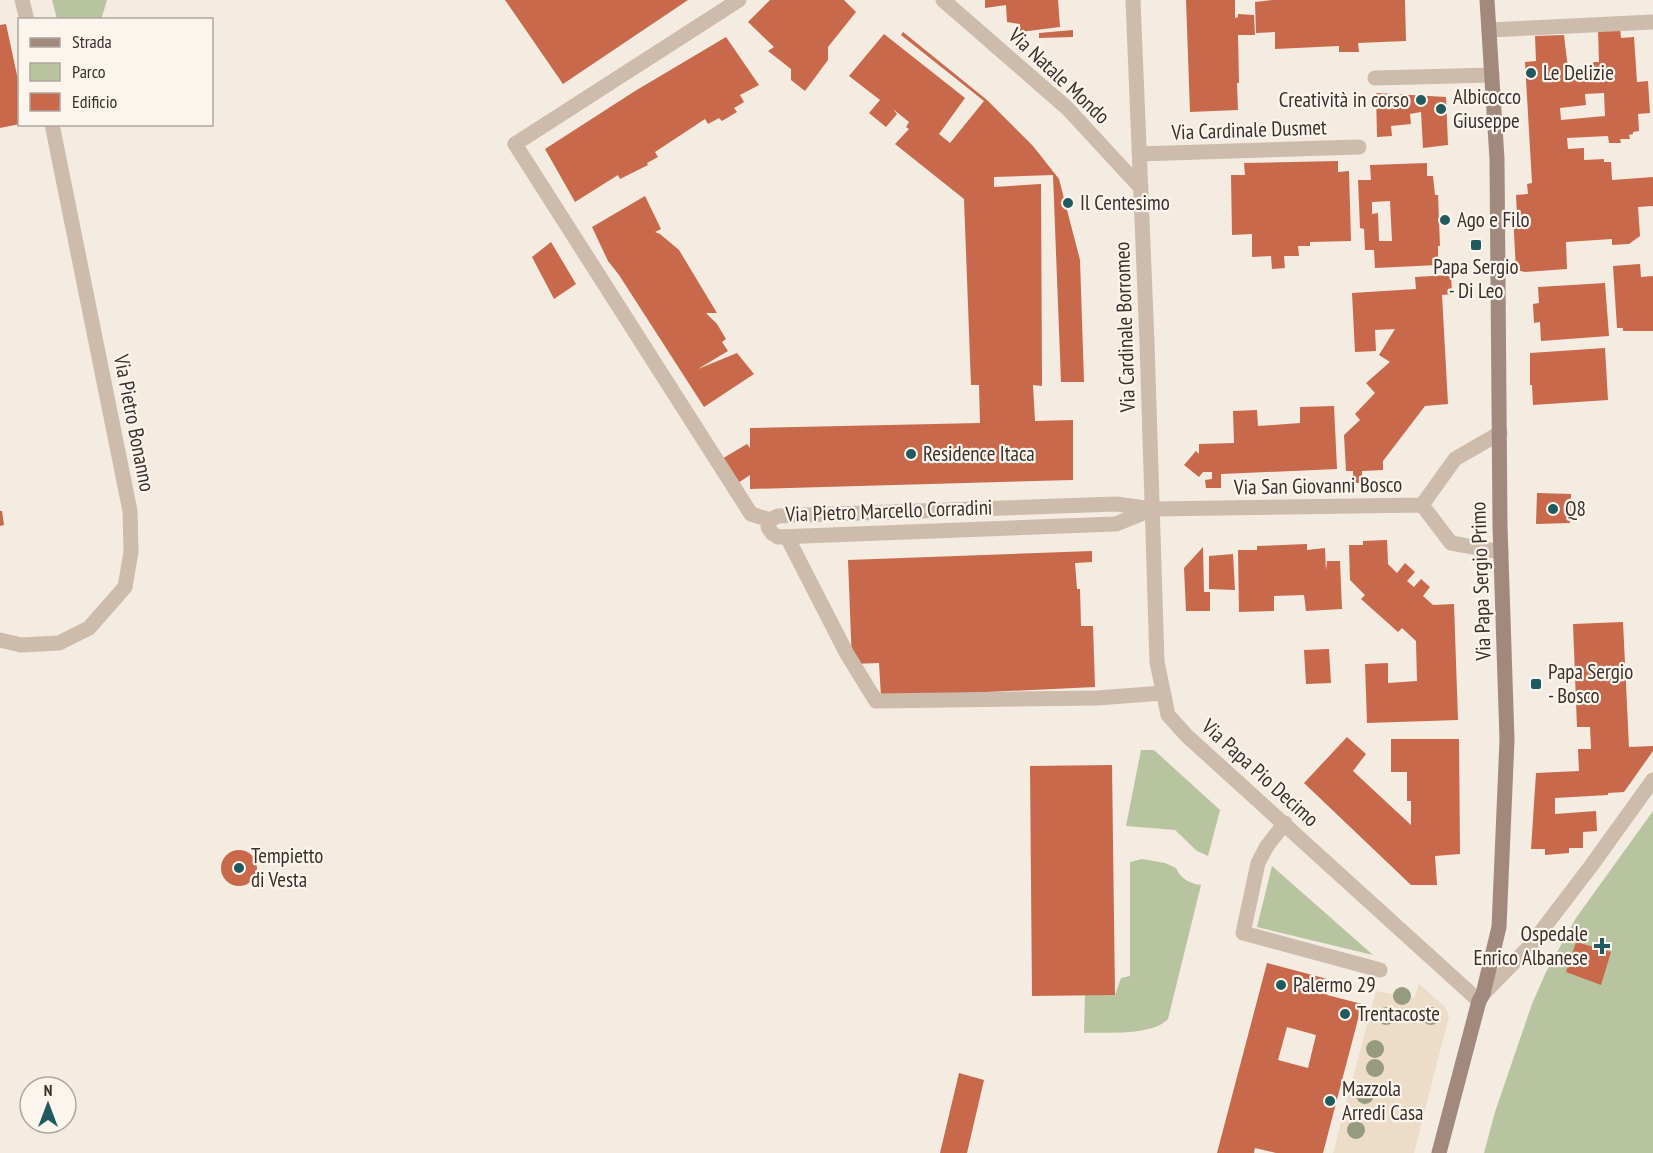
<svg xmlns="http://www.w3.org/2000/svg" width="1653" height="1153" font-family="'PT Sans Narrow',sans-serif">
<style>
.green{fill:#b8c4a0}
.plaza{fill:#ecdcc8}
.building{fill:#c8694b;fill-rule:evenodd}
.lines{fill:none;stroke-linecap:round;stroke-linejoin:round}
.service{stroke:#cdbbac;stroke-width:15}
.minor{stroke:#cdbbac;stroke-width:15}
.secondary{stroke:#a18a7d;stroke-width:15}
.tree{fill:#969b7f}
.poi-dot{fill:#1f5a5e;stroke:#fbf5ee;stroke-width:2}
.labels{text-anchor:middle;stroke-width:4.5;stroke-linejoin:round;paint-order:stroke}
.poi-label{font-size:21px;fill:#3b302b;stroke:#fbf5ee;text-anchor:start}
.street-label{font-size:21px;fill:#3b302b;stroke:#fbf5ee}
</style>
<rect width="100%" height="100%" fill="#f4ebe1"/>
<path class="green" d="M52,0H107L101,20L57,19Z
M1141,750H1154L1220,810L1208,856L1197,851L1175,830L1126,826Z
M1653,811V1153H1484L1495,1112L1532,1004L1546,972L1576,918Z
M1142,859L1165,863L1176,868C1180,878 1190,884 1201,885L1168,1019C1152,1036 1108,1032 1084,1033L1085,995H1115L1121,978L1130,976V862Z
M1272,866L1373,955L1257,927Z"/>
<path class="plaza" d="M1419,984L1445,1007L1449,1016L1414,1153H1333L1376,991L1414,998Z"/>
<path class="building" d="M505,0H688L563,84Z
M770,0H844L856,12L828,47V60L805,91L791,80V69L768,51L774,47L748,22Z
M985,0H1058L1060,27L1020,32V24L1007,22L1006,5L985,8Z
M1186,0H1235V18L1238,17V14L1254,15L1255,35H1238L1239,83H1237L1238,110L1190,112Z
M1273,0H1405L1406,41L1358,43L1359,52H1339V46L1275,49V32L1256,33L1255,2Z
M6,24L20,89V124L0,128V25Z
M1620,28L1621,38L1634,37L1637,82L1648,81L1650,113L1638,114L1639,131L1633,132V134L1629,135L1630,139H1620L1621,143H1609L1608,136L1567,138L1568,149L1584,148V160L1604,159V162H1611L1612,180L1653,177V206L1638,207L1640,236L1629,244L1612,245V239L1566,242L1567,269L1525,272L1516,270L1513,215H1517L1516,195L1528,194L1527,184L1532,183L1525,62L1536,61L1535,36L1564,35L1569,77L1589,76V67L1594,62H1599L1598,30ZM1604,93L1605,116L1561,120L1560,108L1586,105L1585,94Z
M1073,30V37L1039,38V33Z
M903,32L987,100L1033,146L1059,179L1080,260L1084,382H1061L1053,175L994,177V187L1041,184L1042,386L1033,385L1035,421L1073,420V480L750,489V475L735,485L720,460L747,444L750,448V428L980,423L979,385H971L964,199L895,144L909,129L906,127L909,122L893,109L897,114L886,127L869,113L880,100L849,76L884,34L965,98L939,134L950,143L984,101L901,35Z
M726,37L759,85L740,95L744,102L734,108L737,112L722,121L719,118L708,124L705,119L655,152L658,157L647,163L648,165L620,179L618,175L575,202L545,149L635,91Z
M1376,93L1446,97L1448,145L1423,148L1421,112L1410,114L1411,124L1391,126L1392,136L1377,137Z
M1338,161V172L1349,171L1351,241L1310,242V246H1298L1299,256H1284L1285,268L1272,269L1271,256L1252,257V234L1232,235L1231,175H1245L1244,163Z
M1427,163V176H1433L1435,195H1438L1440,246H1438V265L1375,268L1374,250H1365L1364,229L1360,228L1358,180H1371L1370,165ZM1390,201L1392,241H1379L1378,213L1372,214V202Z
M645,196L661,229L655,232L660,234L679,250L717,313H706L717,324L726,339L722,342L728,351L698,369L737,353L754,374L704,407L619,275L608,261L592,227Z
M551,242L576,284L554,299L532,257Z
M1640,264L1641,277L1653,276V331H1623V328H1617L1613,266Z
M1451,275L1452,294L1442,295L1448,404L1425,406L1383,461V470L1362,471V483H1353V471H1346L1344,435L1360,420L1355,414L1375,393L1366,383L1390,362L1379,355L1395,329L1375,330L1376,351L1355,352L1352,293L1416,289L1415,277Z
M1605,283L1609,336L1541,341L1540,322L1534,323L1533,304L1539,303L1538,287Z
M1605,348L1608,400L1533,405L1532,385H1530V353Z
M1334,406L1337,469L1221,474V488H1206L1205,480L1212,479V472H1203L1199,477L1184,465L1196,451L1199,454V444L1234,443L1233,411L1257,410L1258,426L1300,423V407Z
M1537,493L1571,494L1570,523L1536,524Z
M0,511H2L4,525L0,526Z
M1387,540L1388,564L1397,573L1405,563L1415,572L1407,581L1414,587L1421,579L1430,587L1423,596L1433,605L1454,604L1458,720L1367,723L1365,664L1388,663V683L1417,681L1416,641L1402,628L1398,632L1361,599L1365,595L1350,580L1349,545H1363V541Z
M1307,544V550L1325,548L1326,571L1327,561H1340L1342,609L1306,611L1304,595L1274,596V611L1239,612L1238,550H1257V546Z
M1203,547L1204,592H1210V611H1186L1184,568Z
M1092,551V562L1075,563L1077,589H1080L1081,626H1093L1095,687L881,697L879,663L852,664L848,560Z
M1233,554L1235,590L1209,589V556Z
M1623,622L1629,747L1653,746V751L1624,792L1608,793V795L1555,798V814L1596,811L1597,831L1583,832V848H1569V853L1545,855V849H1531L1536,773L1579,771L1578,749H1591L1590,727H1577L1573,624Z
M1329,649L1331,683L1306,684L1304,650Z
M1347,737L1366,754L1353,771L1411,825V801H1407V772H1391V739H1459L1460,854L1435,856L1437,885H1411L1304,783Z
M1112,765L1115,995L1032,996L1030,766Z
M221 868a18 18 0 1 1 36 0a18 18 0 1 1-36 0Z
M1576,942L1611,952L1601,985L1566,972Z
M1267,963L1331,980L1327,995L1362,1004L1323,1153H1276L1255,1148L1254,1153H1217ZM1287,1027L1316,1035L1308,1068L1278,1060Z
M959,1073L984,1080L967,1153H940Z"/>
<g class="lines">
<path class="service" d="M515,144L751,514L770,520
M1116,504L1153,509L1116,524L778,537L772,533L768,527L770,520L778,516Z
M787,537L847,654L876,701L1097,698L1163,693
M1285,823L1267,846L1258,863L1243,933L1380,970"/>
<path class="minor" d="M22,0L27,20
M943,0L1067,108L1141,188
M1133,0L1147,342L1157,662L1168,715L1187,736L1479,1001
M1489,30L1653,22
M1375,78L1492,75
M515,144L739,0
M1139,154L1359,147
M1422,505L1455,459L1500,433
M1153,509L1422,505L1451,543L1501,552
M0,640L21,645L59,643L89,628L125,587L131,552L130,511L52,124
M1483,994L1530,946L1591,866L1653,780"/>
<path class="secondary" d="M1439,1153L1479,1001L1483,994L1499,927L1507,740L1500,526L1497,159L1487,0"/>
</g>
<g class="tree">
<circle cx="1402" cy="996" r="9"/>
<circle cx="1386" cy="1016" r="9"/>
<circle cx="1431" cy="1016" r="9"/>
<circle cx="1375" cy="1049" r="9"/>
<circle cx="1375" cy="1068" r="9"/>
<circle cx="1365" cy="1095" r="9"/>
<circle cx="1356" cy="1130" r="9"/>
</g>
<g class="poi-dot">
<circle cx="1531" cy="73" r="6"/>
<circle cx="1421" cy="100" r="6"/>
<circle cx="1441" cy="109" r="6"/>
<circle cx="1068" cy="203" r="6"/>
<circle cx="1445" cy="220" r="6"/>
<rect x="1470" y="239" width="12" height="12" rx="3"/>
<circle cx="911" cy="454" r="6"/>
<circle cx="1553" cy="509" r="6"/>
<rect x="1530" y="678" width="12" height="12" rx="3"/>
<circle cx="239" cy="868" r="6"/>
<path d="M1599 937h6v6h6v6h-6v6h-6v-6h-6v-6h6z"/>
<circle cx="1281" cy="985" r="6"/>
<circle cx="1345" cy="1014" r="6"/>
<circle cx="1330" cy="1101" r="6"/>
</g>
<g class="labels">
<g class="poi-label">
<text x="1543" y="80">Le Delizie</text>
<text x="1453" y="104">Albicocco<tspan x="1453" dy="24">Giuseppe</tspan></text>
<text x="1409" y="107" text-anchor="end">Creatività in corso</text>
<text x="1080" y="210">Il Centesimo</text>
<text x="1457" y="227">Ago e Filo</text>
<text x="1476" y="274" text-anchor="middle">Papa Sergio<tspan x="1476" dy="24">- Di Leo</tspan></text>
<text x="923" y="461">Residence Itaca</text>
<text x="1565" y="516">Q8</text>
<text x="1548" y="679">Papa Sergio<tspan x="1548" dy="24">- Bosco</tspan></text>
<text x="251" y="863">Tempietto<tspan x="251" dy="24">di Vesta</tspan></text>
<text x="1588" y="941" text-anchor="end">Ospedale<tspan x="1588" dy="24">Enrico Albanese</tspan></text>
<text x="1293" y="992">Palermo 29</text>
<text x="1357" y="1021">Trentacoste</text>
<text x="1342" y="1096">Mazzola<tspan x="1342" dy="24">Arredi Casa</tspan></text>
</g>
<g class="street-label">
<text transform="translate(1059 76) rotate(43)" y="7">Via Natale Mondo</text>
<text transform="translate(1249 130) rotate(-2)" y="7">Via Cardinale Dusmet</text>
<text transform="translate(1125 327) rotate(-92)" y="7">Via Cardinale Borromeo</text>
<text transform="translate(134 423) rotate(79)" y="7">Via Pietro Bonanno</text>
<text transform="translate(1318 486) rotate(-1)" y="7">Via San Giovanni Bosco</text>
<text transform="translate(889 511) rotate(-2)" y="7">Via Pietro Marcello Corradini</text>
<text transform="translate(1481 581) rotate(-92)" y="7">Via Papa Sergio Primo</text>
<text transform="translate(1260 773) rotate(42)" y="7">Via Papa Pio Decimo</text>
</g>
</g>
<rect x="18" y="18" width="195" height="108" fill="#fbf5ee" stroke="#aea6a0" stroke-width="1.5"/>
<rect x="30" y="38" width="30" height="9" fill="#a18a7d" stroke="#aea6a0" stroke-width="1.5"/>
<text x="72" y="48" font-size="18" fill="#3b302b">Strada</text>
<rect x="30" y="63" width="30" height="18" fill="#b8c4a0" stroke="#aea6a0" stroke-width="1.5"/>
<text x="72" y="78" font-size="18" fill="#3b302b">Parco</text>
<rect x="30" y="93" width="30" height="18" fill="#c8694b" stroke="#aea6a0" stroke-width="1.5"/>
<text x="72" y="108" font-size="18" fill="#3b302b">Edificio</text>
<g transform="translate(48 1105)"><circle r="28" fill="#fbf5ee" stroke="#aea6a0" stroke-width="1.5"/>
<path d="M0-4.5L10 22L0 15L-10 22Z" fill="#1f5a5e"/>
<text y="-9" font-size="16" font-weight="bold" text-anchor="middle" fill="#3b302b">N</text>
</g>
</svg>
